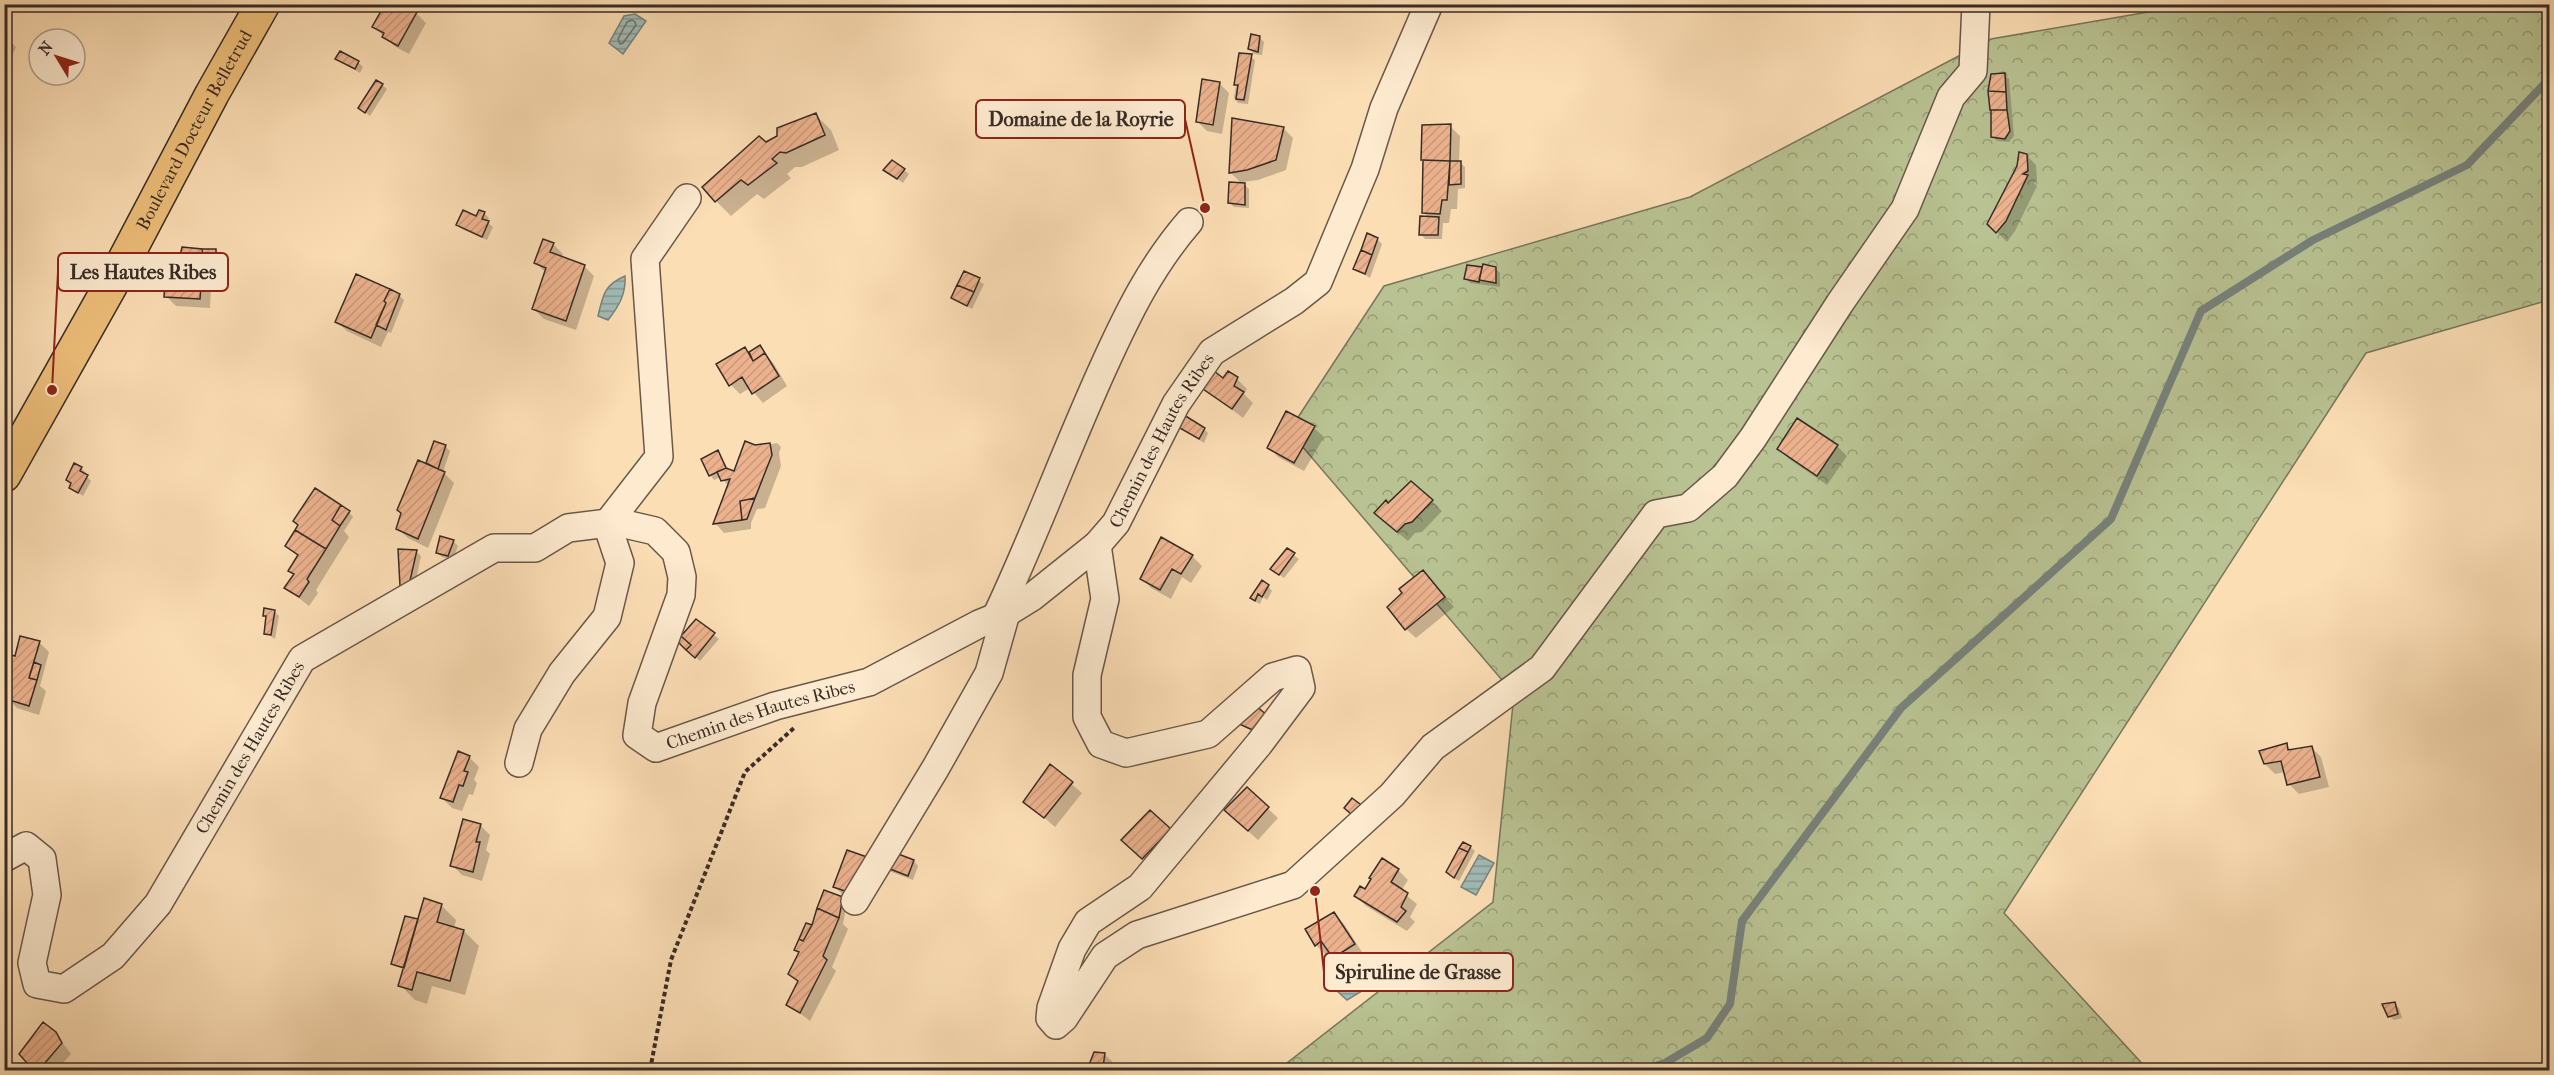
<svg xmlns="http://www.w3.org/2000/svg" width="2554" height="1075" font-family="'IM FELL French Canon',serif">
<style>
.forest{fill:url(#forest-crowns);stroke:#78775c;stroke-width:1.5}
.water{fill:url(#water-rules);stroke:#77827c;stroke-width:1.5}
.shadow{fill:#0003}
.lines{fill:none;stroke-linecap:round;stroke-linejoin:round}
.shore{stroke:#6c746e;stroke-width:1.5}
.stream{stroke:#77827c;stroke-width:8}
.building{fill:url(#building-hatch);stroke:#372c26;stroke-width:1.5}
.minor-casing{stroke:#68584a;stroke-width:30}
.major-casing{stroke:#372c26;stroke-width:36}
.path{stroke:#372c26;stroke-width:4;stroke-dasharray:4.5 3;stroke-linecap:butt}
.minor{stroke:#fdeacf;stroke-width:27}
.major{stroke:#eebf7a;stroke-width:33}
.labels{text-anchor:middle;stroke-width:5;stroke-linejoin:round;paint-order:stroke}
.street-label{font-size:18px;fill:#372c26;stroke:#fdeacf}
.leader{fill:none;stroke:#8f2418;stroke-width:2}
.callout-dot{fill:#8f2418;stroke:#fdeacf;stroke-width:2}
.callout{fill:#fdeacf;stroke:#8f2418;stroke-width:2}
.callout-label{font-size:20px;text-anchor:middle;font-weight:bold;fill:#372c26}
</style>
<defs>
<pattern id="forest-crowns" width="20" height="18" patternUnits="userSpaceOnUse" patternTransform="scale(1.5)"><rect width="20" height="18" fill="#b9c292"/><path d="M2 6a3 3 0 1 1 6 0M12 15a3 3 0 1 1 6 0" fill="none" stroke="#979e77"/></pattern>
<pattern id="water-rules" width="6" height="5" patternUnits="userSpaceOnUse" patternTransform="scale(1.5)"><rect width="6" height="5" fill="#a1bbb6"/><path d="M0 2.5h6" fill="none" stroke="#849894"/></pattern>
<pattern id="building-hatch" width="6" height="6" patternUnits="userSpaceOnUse" patternTransform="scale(1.5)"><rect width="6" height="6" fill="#ecb28d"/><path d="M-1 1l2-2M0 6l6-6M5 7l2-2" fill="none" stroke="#cb997a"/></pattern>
</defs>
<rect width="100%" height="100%" fill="#fcdeb5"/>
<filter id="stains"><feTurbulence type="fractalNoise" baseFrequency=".00333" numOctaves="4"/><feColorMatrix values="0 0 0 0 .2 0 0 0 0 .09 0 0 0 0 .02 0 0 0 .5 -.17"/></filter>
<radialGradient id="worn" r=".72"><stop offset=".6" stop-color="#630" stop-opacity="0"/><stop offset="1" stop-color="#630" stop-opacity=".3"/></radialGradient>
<path class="forest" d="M2189,5H2549V300L2366,353L2004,913L2148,1070H1278L1493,902L1514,694L1289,431L1384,286L1690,197L1991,39Z"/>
<path class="water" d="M635,14L646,21L623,54L609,43L624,16Z
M625,276C626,294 619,306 608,320L598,316C603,295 604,285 625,276Z
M1479,855L1494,863L1476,895L1461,887Z
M1362,973H1366L1371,982L1370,986L1347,1000L1336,990L1346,986Z"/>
<path class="shadow" d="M416,13L426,23L409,54L394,46L374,27Z
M4,36L16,47L4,73Z
M1259,37L1264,42L1262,55L1254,54L1250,49Z
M1241,55L1250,56L1255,60L1248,104L1238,103L1234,98Z
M337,59L358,62L363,67L360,73Z
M2004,75L2009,79L2014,136L2009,142L1997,141L1993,136Z
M1219,83L1229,93L1222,134L1207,131L1197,121Z
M382,85L387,89L370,116L365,112Z
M816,115L831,130L839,150L802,167H795L787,174L791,178L764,199L757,194L731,216L716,201Z
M1450,126L1460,136L1459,162L1465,167V188L1458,189L1457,209H1451L1449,223H1443L1442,239H1425L1421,234L1429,218L1424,213Z
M1283,128L1293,138L1286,170L1258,180L1242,182L1249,189V208L1234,207L1230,203L1242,184L1230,172Z
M2026,155L2036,165L2037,181L2034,183L2037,186L2015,231L2007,242L1989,224Z
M885,170H904L909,174L903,183Z
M484,213L489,218L487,222L493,227L487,240L462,229L458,225Z
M1377,239L1382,244L1370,278L1355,268Z
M553,244L563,254L561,258L584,266L594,276L576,330L544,319L534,309L546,273L536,263Z
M216,251L220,255L218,288H211L210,308L176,306L166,296L181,257Z
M1468,267L1495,268L1500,273V287L1470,283L1466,278Z
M965,273L984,284L972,309L953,298Z
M399,295L404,300L391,333L388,332L381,347L347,331L337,322Z
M760,347L774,364L787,386L763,403L750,388L740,394L731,385L744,349L750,354Z
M1237,379L1247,389L1244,394L1253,403L1243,418L1205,389L1223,380Z
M1287,413L1314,428L1324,437L1304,471L1278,457L1269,447Z
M1798,420L1837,446L1847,456L1827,485L1789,459L1779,449Z
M1180,427L1204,429L1208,433L1204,443Z
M435,443L446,447L450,451L443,472L454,483L428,548L408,538L398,528Z
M777,443L781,447L779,453L781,466L765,508L757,509L751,523V529L724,533L715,523L729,487L721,477L714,480L710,475L718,452L729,470L735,473L755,447Z
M81,468L86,473L85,475L91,481L83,496L71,488Z
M1432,501L1442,511L1422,532L1415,533L1408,541L1386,523L1388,505Z
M349,512L353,517L344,531L349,537L316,590L318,593L309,606L286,588L295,575L290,570L299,557L287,546Z
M453,541L458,546L453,560L442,557L437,553Z
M1287,550L1299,559L1284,578L1277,573Z
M416,551L421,556L414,589L406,590L401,585Z
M1192,556L1202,566L1191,583L1182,577L1171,599L1151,588L1142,578Z
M1432,582L1454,607L1416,638L1406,629Z
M1268,586L1272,591L1267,600L1263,597L1260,604L1256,602L1252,598Z
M274,611L279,616L275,639L266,633L268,619L264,615Z
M696,621L719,639L700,661L679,641Z
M39,642L49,652L40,686L46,691L39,715L17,708L7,698L9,692L4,691V655L16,658Z
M2286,745L2292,751L2311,747L2321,757L2329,787L2299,794L2289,784L2285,772L2275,774L2265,764Z
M469,757L479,767L474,780L477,783L473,795L469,794L462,811L452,808L442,798Z
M1050,766L1082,793L1055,827L1025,801Z
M1247,789L1278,818L1258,840L1236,820Z
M480,825L490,835L486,850L490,854L482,881L462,875L452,865Z
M1170,830L1153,868L1133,850Z
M1470,847L1475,851L1459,881L1452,877Z
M848,851L845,897L835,887Z
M889,852L914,861L918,866L913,880L889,871Z
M1398,870L1408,880L1401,891L1417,904L1410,917L1415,922L1407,931L1366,906L1356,896Z
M825,891L847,902L843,924L848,929L832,967L836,971L810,1021L788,1004L799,983L790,974L800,953L796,950L813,927Z
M441,905L456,920L454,928L464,931L479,946L465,995L432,986L427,1004L415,1000L400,985L404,970L393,963L418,921Z
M1334,914L1344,924L1364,955L1344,967L1330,952L1326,955L1316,945L1307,930Z
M2394,1004L2399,1008L2402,1018L2394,1020L2389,1016Z
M55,1033L71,1054L57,1070H35L21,1054Z
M1095,1053L1105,1055L1115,1064L1113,1070H1088Z"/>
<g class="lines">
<path class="shore" d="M632,20L635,22L636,25L623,43L620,44L618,39L627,22Z"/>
<path class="stream" d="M1642,1070L1665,1063L1707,1038L1730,1004L1742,921L1901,708L2111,519L2201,311L2313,240L2467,165L2550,78"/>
</g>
<path class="building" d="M385,4H404L417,12L398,46L382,37L384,33L372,27Z
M1251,34L1260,36L1258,52L1248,49Z
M340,51L359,61L355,69L335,59Z
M1239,53L1252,54L1244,100L1236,99L1238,85H1234Z
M2005,73L2006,92L1988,91L1991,74Z
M1202,79L1220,82L1213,125L1196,122Z
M376,80L383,84L365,113L358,108Z
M1988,91L2006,92L2007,110H1990Z
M1991,110H2007L2010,131L2005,139L1991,137Z
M816,113L825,135L786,153L780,152L772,159L777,163L748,185L741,180L715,202L702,187L759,136L766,142L777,136V128Z
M1232,118L1284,127L1276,160L1247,170L1229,173Z
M1451,124L1450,161L1421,160L1422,125Z
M2019,152L2027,154L2028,171L2023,174L2028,175L2006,221L1996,233L1987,224L2017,166Z
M892,160L905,169L897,179L883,170Z
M1423,160L1450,161L1447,200H1442L1440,214L1422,213Z
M1450,161H1461V184L1449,185Z
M1229,182L1245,183V205L1228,203Z
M463,210L476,216L479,210L485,212L482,219L489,221L482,237L456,225Z
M1420,216L1439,217L1438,235H1419Z
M1367,233L1378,238L1372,255L1361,250Z
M543,239L554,243L550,252L585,265L566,321L532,309L546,268L534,263Z
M182,247L202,249L203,258L180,256Z
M202,249H216V258H203Z
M1361,250L1372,255L1365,274L1353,269Z
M172,255L203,258L200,299L164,297L166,260Z
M1483,264L1496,267V283L1479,280Z
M1467,265L1482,267L1479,282L1464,279Z
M964,271L980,278L974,292L957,285Z
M356,274L390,289L384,301L386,303L371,338L335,322Z
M957,285L974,292L967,306L951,298Z
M390,289L400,294L386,330L376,325L386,303L384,301Z
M760,345L765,353L753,361L749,352Z
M745,347L753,361L765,353L779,376L752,394L742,377L729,386L716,364Z
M1214,371L1223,378L1228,371L1238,377L1234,386L1244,392L1232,409L1203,389Z
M1286,411L1315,426L1294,463L1267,448Z
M1184,415L1205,428L1199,439L1178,427Z
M1797,418L1838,445L1817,476L1777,449Z
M434,441L446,445L438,469L426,463Z
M745,441L755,445L770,443L772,455L755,498L740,501L742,520L713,524L730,479L721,481L717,472L726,468L734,471Z
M718,450L726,468L709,476L701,459Z
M418,460L445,472L418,539L396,529L401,513L397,510Z
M74,463L82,467L80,471L88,475L78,493L69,488L71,483L66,480Z
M1411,481L1433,500L1412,522L1405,524L1397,532L1374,513L1386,500L1388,503Z
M315,488L341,505L332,520L340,526L326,549L295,530L298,525L293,521Z
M755,498L747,519L742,520L740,501Z
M341,505L350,511L340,526L332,520Z
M295,530L326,549L307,579L309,582L299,597L284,588L294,574L288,571L298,555L285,546Z
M440,536L454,540L448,556L436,553Z
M1161,537L1193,555L1181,574L1172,569L1160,590L1140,579Z
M1287,548L1295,553L1279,575L1270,569Z
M398,549L417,550L409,585L400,586Z
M1423,570L1445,597L1405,630L1387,607L1402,593L1399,589Z
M1262,580L1269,585L1262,597L1258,594L1255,601L1250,598Z
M264,608L275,610L271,635L264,634L266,616H263Z
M696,619L715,633L695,658L686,650L691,645L681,636Z
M20,636L40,641L29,678L37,680L29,706L6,699L9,686L4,685V653L15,656Z
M681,636L691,645L686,650L677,641Z
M34,662L41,665L37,680L29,678Z
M1253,703L1270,718L1257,732L1237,723Z
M2287,743L2288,750L2312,746L2320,777L2287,785L2281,761L2264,764L2259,751Z
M458,751L470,756L464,771L468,772L463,786L459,785L453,802L440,798Z
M1050,764L1073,782L1044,818L1023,802Z
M1247,787L1269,807L1248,831L1224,810Z
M1352,798L1368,810L1358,820L1344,808Z
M1150,810L1171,829L1142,859L1121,840Z
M463,819L481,824L476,842H480L473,872L450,866Z
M1463,842L1471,846L1468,852L1459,848Z
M1459,848L1468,852L1454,878L1446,872Z
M847,850L867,857L851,893L833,887Z
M893,852L914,860L908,876L885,867Z
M1382,858L1399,869L1391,882L1408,893L1401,907L1406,911L1397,922L1354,896L1360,886L1365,889L1371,879L1369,878Z
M824,890L843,897L839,918L817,908Z
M424,898L442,904L437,922L464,930L450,981L417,972L412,990L398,986Z
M817,908L839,918L823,956L827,960L800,1013L786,1005L798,981L788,974L799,952L794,950L799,939L803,941L812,925Z
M1334,912L1355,944L1333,958L1321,941L1315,946L1305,929Z
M405,916L418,919L404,968L391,964Z
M806,923L812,925L803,941L799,939Z
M2395,1002L2398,1014L2388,1017L2382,1004Z
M43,1022L56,1032L62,1043L39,1070H33L19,1054Z
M1094,1052L1105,1053L1103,1067L1113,1070H1087Z"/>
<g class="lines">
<g class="minor-casing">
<g id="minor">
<path d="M1097,545L1105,599L1087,675V717L1101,744L1126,753L1208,734L1273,677L1297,670L1301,688L1259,744L1140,887L1088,922L1072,949L1051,1008L1050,1018L1056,1025L1064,1018L1105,956L1137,935L1293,885L1392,795L1433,747L1542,668L1656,514L1688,508L1725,476L1753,438L1840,303L1905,209L1951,97L1973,71L1976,4"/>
<path d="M996,617C1035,535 1066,449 1104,366C1128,313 1151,266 1189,222"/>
<path d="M519,763L528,729L562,673L607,617L620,563L607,524L659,457L645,259L687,198"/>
<path id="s1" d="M4,858L26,846L42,859L47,895L32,963L37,984L64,989L113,956L158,904L302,659L494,548H535L568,528L616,522L655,531L676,552L682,577L681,595L642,703L637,735L656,748L775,706L869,682L979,624L1006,613L1032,597L1097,545L1116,523L1176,404L1212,352L1294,301L1318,282L1365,169L1384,108L1429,4"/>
<path d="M855,901L935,769L989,673L1006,613"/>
</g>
</g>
<g class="major-casing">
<g id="major">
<path id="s2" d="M4,475L122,265L212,94L263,4"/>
</g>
</g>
<path class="path" d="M650,1070L671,960L745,772L794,728"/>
<use href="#minor" class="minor"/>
<use href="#major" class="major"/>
</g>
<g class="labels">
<g class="street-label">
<text dy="6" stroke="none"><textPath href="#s2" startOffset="394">Boulevard Docteur Belletrud</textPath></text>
<text dy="6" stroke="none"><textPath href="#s1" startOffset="1860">Chemin des Hautes Ribes</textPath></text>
<text dy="6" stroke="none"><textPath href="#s1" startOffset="1356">Chemin des Hautes Ribes</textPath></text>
<text dy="6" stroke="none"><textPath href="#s1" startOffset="510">Chemin des Hautes Ribes</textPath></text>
</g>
</g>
<path class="leader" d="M1205 208L1185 119M52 390L58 272M1315 891L1324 972"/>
<g class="callout-dot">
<circle cx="1205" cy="208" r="6"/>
<circle cx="52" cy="390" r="6"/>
<circle cx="1315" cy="891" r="6"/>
</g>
<g class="callout">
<rect x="976" y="100" width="209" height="38" rx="6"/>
<rect x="58" y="253" width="170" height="38" rx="6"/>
<rect x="1324" y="953" width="189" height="38" rx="6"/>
</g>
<g class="callout-label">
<text x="1081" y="126">Domaine de la Royrie</text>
<text x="143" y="279">Les Hautes Ribes</text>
<text x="1418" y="979">Spiruline de Grasse</text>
</g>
<rect width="2554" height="1075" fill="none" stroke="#fcdeb5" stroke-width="24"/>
<rect x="6" y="6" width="2542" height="1063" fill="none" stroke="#372c26" stroke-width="3"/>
<rect x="12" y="12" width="2530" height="1051" fill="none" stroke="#372c26" stroke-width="1.5"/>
<g transform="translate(57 57) rotate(308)"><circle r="28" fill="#fdeacf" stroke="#ae9e8b" stroke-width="1.5"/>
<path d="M0-4.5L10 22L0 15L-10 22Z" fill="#8f2418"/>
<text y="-9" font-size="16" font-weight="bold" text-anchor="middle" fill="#372c26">N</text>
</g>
<rect width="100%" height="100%" filter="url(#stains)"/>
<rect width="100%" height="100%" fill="url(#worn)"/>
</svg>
